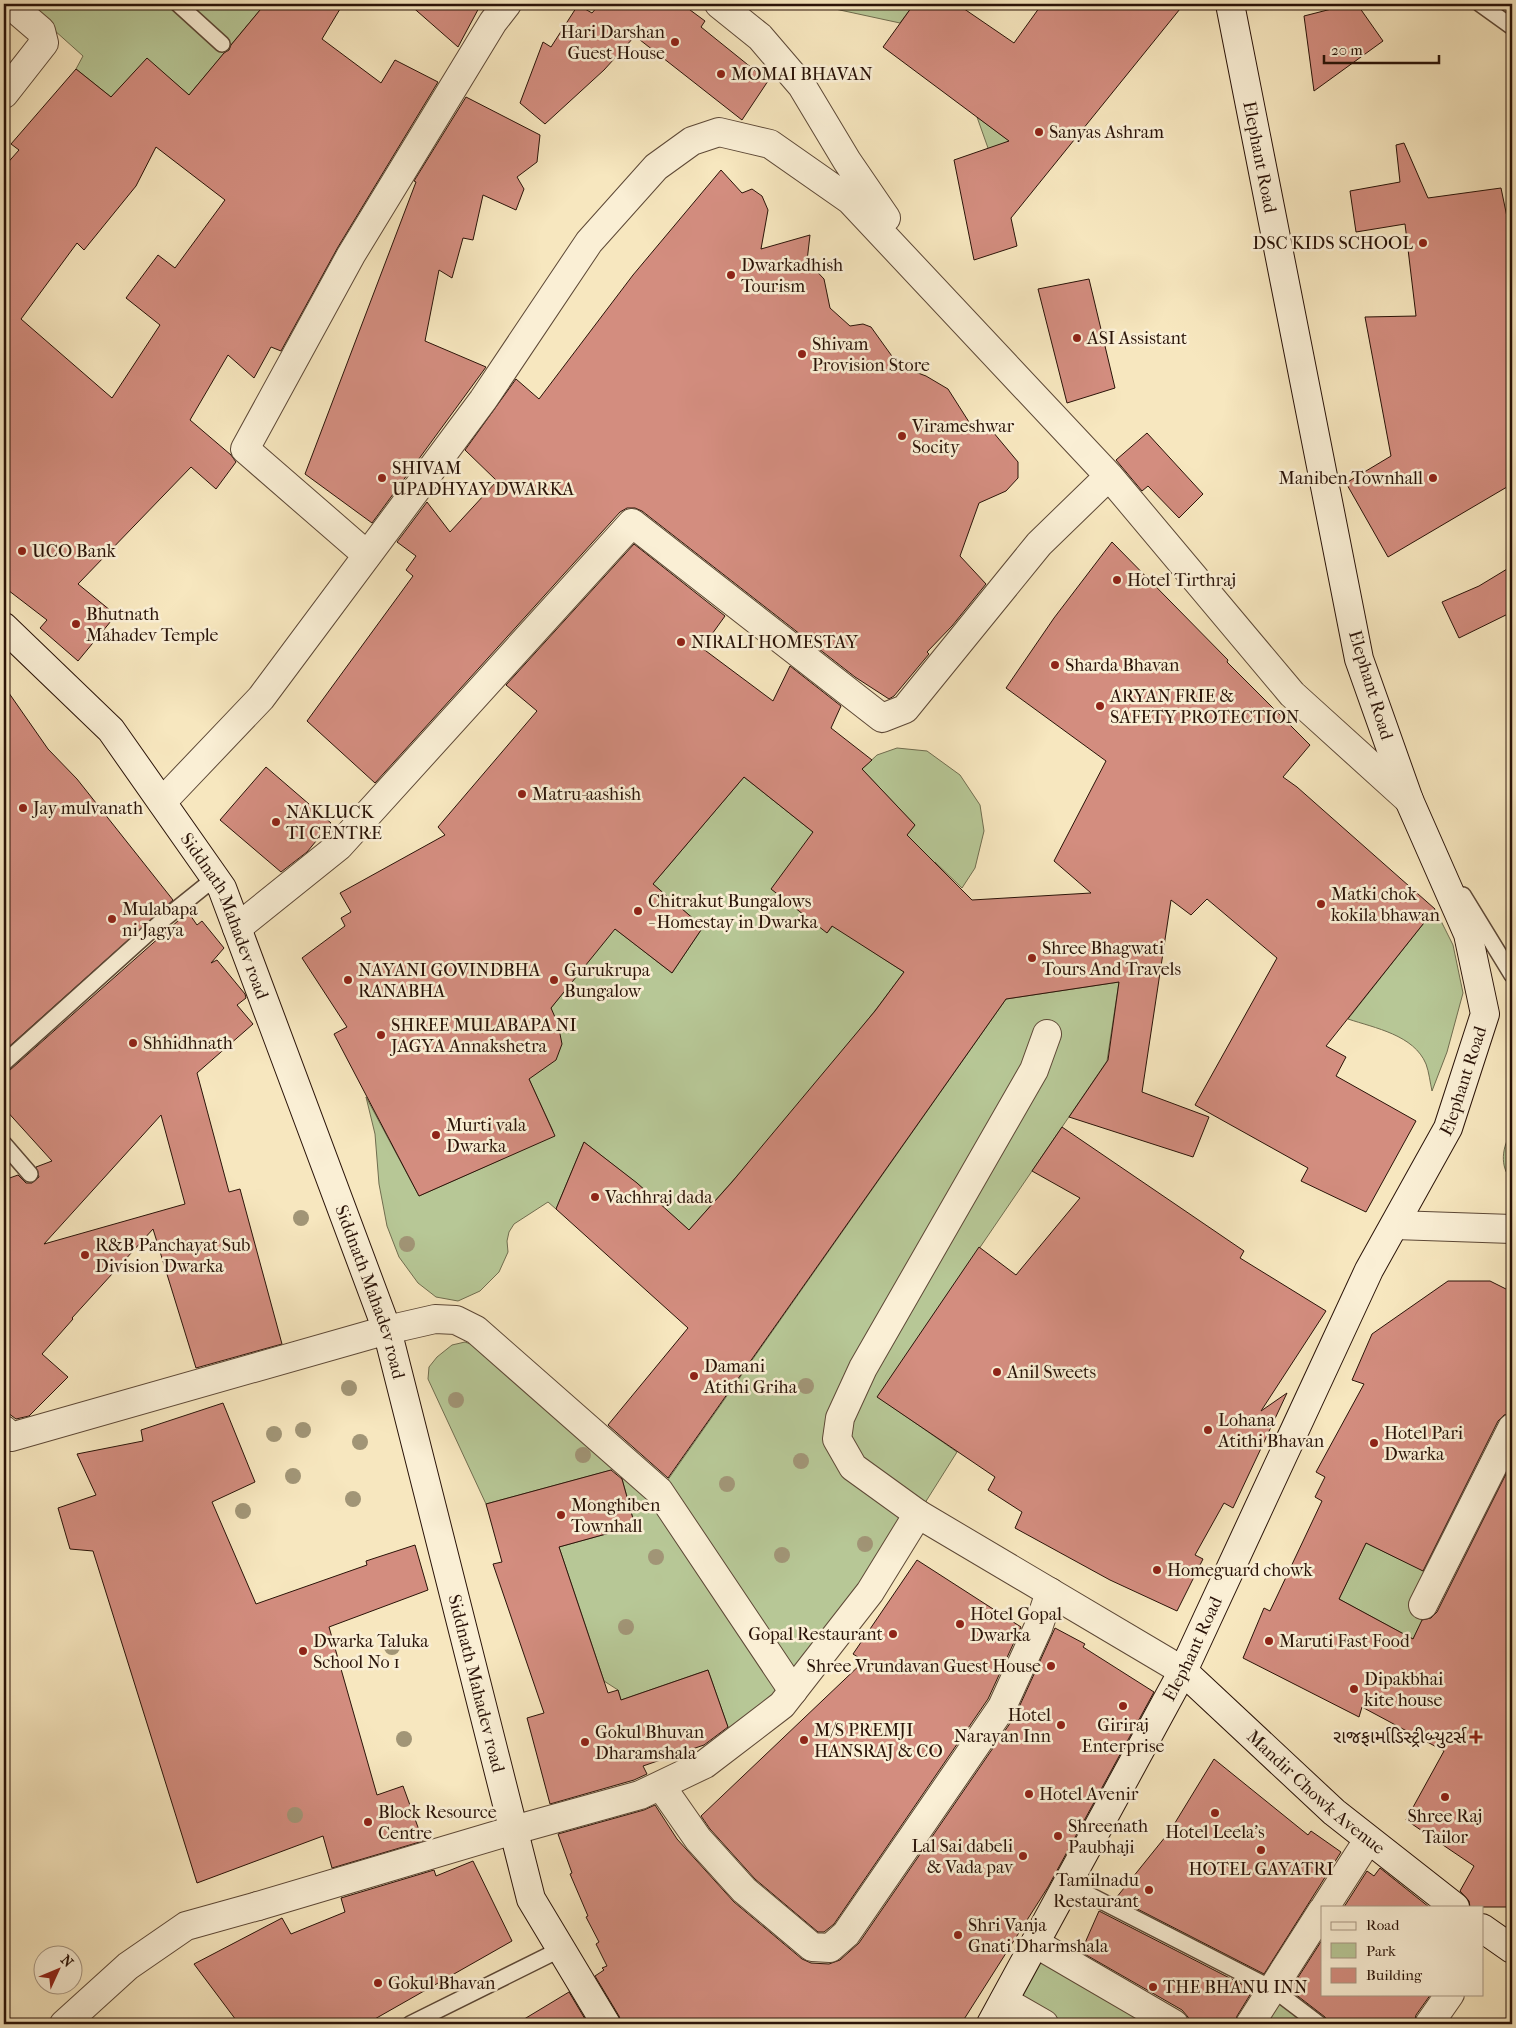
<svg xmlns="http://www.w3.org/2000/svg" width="1516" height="2028" font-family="'IM FELL French Canon','Noto Sans Gujarati',serif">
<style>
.green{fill:#b7c796;stroke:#706d4f}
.building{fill:#d38d7f;stroke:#2a1308;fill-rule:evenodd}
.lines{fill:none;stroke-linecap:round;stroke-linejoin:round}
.service-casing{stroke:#5d4836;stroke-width:18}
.minor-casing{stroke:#5d4836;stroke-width:30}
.tertiary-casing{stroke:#5d4836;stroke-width:30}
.secondary-casing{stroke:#2a1308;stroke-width:30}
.service{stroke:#faefd5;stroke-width:15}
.minor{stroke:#faefd5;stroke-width:28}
.tertiary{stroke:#faefd5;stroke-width:28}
.secondary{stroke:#faefd5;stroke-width:28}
.tree{fill:#a19576}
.poi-dot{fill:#8f2418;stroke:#faefd5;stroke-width:2}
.labels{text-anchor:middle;stroke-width:5;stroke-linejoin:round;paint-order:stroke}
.poi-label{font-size:18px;fill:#2a1308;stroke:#faefd5;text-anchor:start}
.street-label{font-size:18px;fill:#2a1308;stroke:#faefd5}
</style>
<rect width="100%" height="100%" fill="#f7e7bf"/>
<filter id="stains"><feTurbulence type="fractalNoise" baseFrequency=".004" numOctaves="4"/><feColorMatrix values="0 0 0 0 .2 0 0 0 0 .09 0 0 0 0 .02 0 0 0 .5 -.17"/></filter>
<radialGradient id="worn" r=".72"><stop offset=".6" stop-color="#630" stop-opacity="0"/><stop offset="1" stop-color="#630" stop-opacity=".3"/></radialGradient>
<path class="green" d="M25,4H265L189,95L147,59L111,97L76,69L83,56Z
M812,4H914L900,23Z
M977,117L1023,151L996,180L988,148Z
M897,748L927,751L960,775L980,805L984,831L975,868L962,888L935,862L864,946L904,972C839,1061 763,1147 689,1230L639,1185L584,1142L556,1209L548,1202L514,1224L509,1232L507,1241L508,1252L499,1272L480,1291L458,1301L436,1297L418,1283L399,1257L387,1226L379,1184L375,1134L366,1097L419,1196L500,1160L553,1131L529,1079L551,1008L614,928L672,973L703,927L653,884L744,777L813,832L827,933L915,825L862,769L877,755Z
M1435,909L1453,945L1463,993L1447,1052L1432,1091C1430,1082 1429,1072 1426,1064C1414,1035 1375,1028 1348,1019Z
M1119,982L1107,1061L878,1397L957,1452L918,1514L782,1705L731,1736L708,1670L621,1700L618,1690L604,1681L559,1547L635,1526L619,1468L486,1504L428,1379L429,1367L437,1357L452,1345L465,1342L481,1348L660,1491L1006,999Z
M1512,1131V1181C1499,1166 1502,1147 1512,1131Z
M1366,1543L1443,1580L1413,1639L1339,1599Z
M1035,1943L1174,2024H1044L1004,2001Z
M1273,1989L1319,2024H1250Z"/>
<path class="building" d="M265,4H343L322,39L381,83L395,60L438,82L338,247L281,351L271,347L254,378L228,355L190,420L231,455L236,462L216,489L191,467L78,584L116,615L78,661L40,628L47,620L4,587V167L19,150L11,144L76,69L111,97L147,58L189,95L224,53L229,50L231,45ZM156,147L225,200L175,268L158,255L126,298L160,325L112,398L21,319L77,243L84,250L136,186Z
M409,4H481L458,47Z
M595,4H682L705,21L701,27L768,81L742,120L635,36L604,70L545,124L520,103L543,42L551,47L578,5L592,13L598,6Z
M914,4H957L1014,43L1042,4H1184L1011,218L1017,246L974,260L954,160L1009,141L883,47Z
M1351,4H1357L1383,41L1314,91L1304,16Z
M466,97L540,135L537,162L517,177L524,189L516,210L483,195L473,240L463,238L452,278L439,270L425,341L486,367L372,523L305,474L416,182L414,181Z
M1404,143L1428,198L1501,188L1512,241V484L1388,557L1346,483L1391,456L1365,317L1416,316L1405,224L1356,232L1350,191L1400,182L1396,145Z
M721,170L742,193L752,189L762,196L768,210L761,249L810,235L807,261L824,279L830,308L850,326L863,324L871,327L899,366L926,376L948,389L969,422L993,432L1018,462V478L1006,491L979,503L960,556L986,584L952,626L927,652L929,654L894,696L889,699L855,677L642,511L635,508H627L620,512L375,783L307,721L413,576L406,570L416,556L397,542L427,502L450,532L497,481L465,450L516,379L539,399L633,275Z
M1089,279L1115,388L1067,403L1038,289Z
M1147,433L1203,494L1179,518L1148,486L1142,491L1116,460Z
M1112,542L1228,660L1227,662L1310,745L1283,777L1297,787L1435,909L1326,1046L1346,1057L1336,1076L1416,1121L1366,1212L1301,1181L1308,1168L1195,1105L1277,958L1207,899L1191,915L1171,900L1142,1092L1209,1117L1193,1157L1069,1117L1108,1060L1119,982L1006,999L668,1478L608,1425L688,1328L556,1209L584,1142L637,1183L689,1230L732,1182L875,1011L904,972L832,926L827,933L771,889L813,832L744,777L653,884L703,927L672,973L615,929L551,1008L558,1024L562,1044L556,1060L529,1079L555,1136L419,1196L334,1034L347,1027L302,958L345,926L341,918L351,912L340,893L445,835L438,827L537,711L506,685L634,544L725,616L702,648L773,701L790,666L841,706L831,728L872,760L862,769L915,825L907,835L972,900L1091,893L1054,861L1106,761L1006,688L1054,618Z
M1512,566V612L1459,638L1442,602L1479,586Z
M4,686L48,749L77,779L173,900L4,1051Z
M266,767L331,823L307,852L281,872L220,820Z
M188,912L197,925L202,921L224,948L211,963L217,960L245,994L246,998L237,1005L253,1024L197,1073L229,1192L240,1189L282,1344L196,1368L153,1229L72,1318L73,1319L42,1354L68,1377L29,1416L16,1419L4,1410V1180L18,1175L26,1183H32L39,1177L36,1167L52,1161L4,1108V1072L10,1070ZM161,1115L185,1204L44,1244Z
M1062,1127L1244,1251L1240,1258L1326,1311L1261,1411L1287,1393L1233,1508L1224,1503L1195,1555L1203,1559L1177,1611L1110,1580L1015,1528L1022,1512L988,1490L995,1477L877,1397L979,1247L1016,1275L1080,1198L1032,1171Z
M1448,1281H1490L1512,1292V1413L1504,1415L1498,1421L1423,1571L1366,1543L1339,1599L1413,1639L1422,1620L1431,1618L1437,1612L1512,1462V1907H1470L1469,1901L1460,1891L1474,1866L1406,1820L1444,1751L1362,1707L1359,1717L1243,1658L1264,1608L1270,1611L1322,1501L1315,1497L1325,1477L1316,1472L1364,1384L1352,1380L1372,1334Z
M223,1403L255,1482L212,1502L256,1604L367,1565L366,1561L415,1545L428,1590L329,1627L377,1795L403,1786L423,1841L332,1868L323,1836L197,1883L93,1551L70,1549L58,1508L96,1495L77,1454L143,1441L141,1430Z
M611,1470L622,1479L635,1526L559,1547L608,1693L618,1690L621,1700L708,1670L728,1727L704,1745L643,1766L647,1774L634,1780L550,1804L527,1718L544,1713L493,1564L502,1562L486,1504Z
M917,1560L1021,1627L988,1699L834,1924L824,1932H818L755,1879L710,1829L701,1816L864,1661L853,1654Z
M1055,1628L1085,1644L1083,1647L1154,1692L1048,1887L961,2024H622L619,2016L595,1976L604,1970L602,1968L607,1966L596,1944L599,1942L586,1917L588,1916L570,1874L572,1873L558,1834L644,1810L655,1805L677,1839L734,1902L802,1959L811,1963L829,1964L840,1960L859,1943L1015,1716Z
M1214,1759L1308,1835L1311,1831L1341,1852L1264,1974L1116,1898L1170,1831Z
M473,1861L512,1941L366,2024H239L194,1964L282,1918L291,1934L345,1912L341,1898L434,1870L436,1876Z
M1380,1868L1424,1903L1429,1907H1344L1367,1871L1374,1876Z
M1099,1911L1253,1990L1237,2016L1235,2024H1190L1188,2017L1182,2010L1081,1952Z
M1322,1940V1994H1431L1416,2015L1414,2024H1329L1325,2017L1290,1990Z
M569,1992L588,2024H516Z"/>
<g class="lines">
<g class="service-casing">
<path id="service" d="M178,4L222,44
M1480,4L1512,27
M1463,895L1512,975
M4,1063L164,919L215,878
M4,1144L30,1174
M1068,1884L1273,1989L1319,2024
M410,2024L561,1949"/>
</g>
<g class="minor-casing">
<path id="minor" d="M719,4L760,37L802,86L847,161L886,218
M4,94L44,43L41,31L20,13L19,4
M367,555L245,449L351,255L493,22L507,4
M162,802L261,698L483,400L589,242L656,167L692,141L719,132L770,144L850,200L1109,476L1292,694L1409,800
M237,928L339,846L632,523L882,718L905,709L1039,544L1109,476
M4,1430L11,1437L387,1330L435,1319L456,1320L476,1330L659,1491L793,1691
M918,1514L853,1467L837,1439L840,1418L863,1368L1034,1070L1047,1034
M1423,1605L1512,1428
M661,1786L698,1839L744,1890L812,1947L830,1948L846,1934L1002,1707L1038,1628L1050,1592
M1325,1907L1368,1840
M1035,1943L1174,2024
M1004,2001L1044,2024
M64,2024L128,1966L186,1926L258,1906
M1250,2024L1322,1911
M1429,2024L1450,1994"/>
</g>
<g class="tertiary-casing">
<path id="tertiary" d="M1395,1225L1512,1229
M258,1906L514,1830L640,1795L705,1764L782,1705L870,1592L918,1514L1183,1671"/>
</g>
<g class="secondary-casing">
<g id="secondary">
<path id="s1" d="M4,627L111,730L222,888L387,1330L531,1899L606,2024"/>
<path id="s2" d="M1183,1671L1334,1812L1455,1907"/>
<path d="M1482,1928L1512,1949"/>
<path id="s3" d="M991,2024L1183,1671L1369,1270L1448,1128L1485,1014L1468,934L1409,800L1359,659L1230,4"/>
</g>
</g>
<use href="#service" class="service"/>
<use href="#minor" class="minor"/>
<use href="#tertiary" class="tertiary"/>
<use href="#secondary" class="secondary"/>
</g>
<g class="tree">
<circle cx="301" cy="1218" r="8"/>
<circle cx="407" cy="1244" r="8"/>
<circle cx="806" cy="1386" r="8"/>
<circle cx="349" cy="1388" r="8"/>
<circle cx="456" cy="1400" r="8"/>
<circle cx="303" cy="1430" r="8"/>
<circle cx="274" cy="1434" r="8"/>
<circle cx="360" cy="1442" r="8"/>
<circle cx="583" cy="1455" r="8"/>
<circle cx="801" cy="1461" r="8"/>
<circle cx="293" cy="1476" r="8"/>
<circle cx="727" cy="1484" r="8"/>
<circle cx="353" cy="1499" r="8"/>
<circle cx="243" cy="1511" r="8"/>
<circle cx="865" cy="1544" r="8"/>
<circle cx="782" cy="1555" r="8"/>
<circle cx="656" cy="1557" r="8"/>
<circle cx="626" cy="1627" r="8"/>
<circle cx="392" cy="1647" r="8"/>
<circle cx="404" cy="1739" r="8"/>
<circle cx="295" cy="1815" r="8"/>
</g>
<g class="poi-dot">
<circle cx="675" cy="42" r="5"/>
<circle cx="721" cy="74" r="5"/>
<circle cx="1039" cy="132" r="5"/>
<circle cx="1423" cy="243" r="5"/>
<circle cx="731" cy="275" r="5"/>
<circle cx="1077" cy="338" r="5"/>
<circle cx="802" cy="354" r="5"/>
<circle cx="902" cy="436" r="5"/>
<circle cx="382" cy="478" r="5"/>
<circle cx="1433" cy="478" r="5"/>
<circle cx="22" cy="551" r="5"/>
<circle cx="1117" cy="580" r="5"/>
<circle cx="76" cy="624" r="5"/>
<circle cx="681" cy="642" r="5"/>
<circle cx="1055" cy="665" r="5"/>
<circle cx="1100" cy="706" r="5"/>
<circle cx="522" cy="794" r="5"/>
<circle cx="23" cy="808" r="5"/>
<circle cx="276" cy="822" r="5"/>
<circle cx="1321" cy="904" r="5"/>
<circle cx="638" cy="911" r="5"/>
<circle cx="112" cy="919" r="5"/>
<circle cx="1032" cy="958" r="5"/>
<circle cx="348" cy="980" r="5"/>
<circle cx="554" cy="980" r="5"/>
<circle cx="381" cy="1035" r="5"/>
<circle cx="133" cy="1043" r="5"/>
<circle cx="436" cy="1135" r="5"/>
<circle cx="595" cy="1197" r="5"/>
<circle cx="85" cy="1255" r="5"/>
<circle cx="997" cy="1372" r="5"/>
<circle cx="694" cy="1376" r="5"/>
<circle cx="1208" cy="1430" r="5"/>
<circle cx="1374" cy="1443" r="5"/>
<circle cx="561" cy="1515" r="5"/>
<circle cx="1157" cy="1570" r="5"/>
<circle cx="960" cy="1624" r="5"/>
<circle cx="893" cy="1634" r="5"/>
<circle cx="1269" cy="1641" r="5"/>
<circle cx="303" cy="1651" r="5"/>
<circle cx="1051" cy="1666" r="5"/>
<circle cx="1354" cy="1689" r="5"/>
<circle cx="1123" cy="1706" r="5"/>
<circle cx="1061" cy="1725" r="5"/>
<path d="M1473.5 1729.5h5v5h5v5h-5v5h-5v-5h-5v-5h5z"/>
<circle cx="804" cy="1740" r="5"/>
<circle cx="585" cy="1742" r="5"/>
<circle cx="1029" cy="1794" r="5"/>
<circle cx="1445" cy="1797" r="5"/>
<circle cx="1215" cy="1813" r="5"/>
<circle cx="368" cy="1822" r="5"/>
<circle cx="1058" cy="1836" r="5"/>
<circle cx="1261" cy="1850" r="5"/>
<circle cx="1023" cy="1856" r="5"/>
<circle cx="1149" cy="1890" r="5"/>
<circle cx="958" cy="1935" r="5"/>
<circle cx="378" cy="1983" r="5"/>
<circle cx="1153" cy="1987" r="5"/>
</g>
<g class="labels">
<g class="poi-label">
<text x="665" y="38" text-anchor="end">Hari Darshan<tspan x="665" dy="21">Guest House</tspan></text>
<text x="731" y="80">MOMAI BHAVAN</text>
<text x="1049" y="138">Sanyas Ashram</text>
<text x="1413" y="249" text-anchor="end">DSC KIDS SCHOOL</text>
<text x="741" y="271">Dwarkadhish<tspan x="741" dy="21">Tourism</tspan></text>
<text x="1087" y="344">ASI Assistant</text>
<text x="812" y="350">Shivam<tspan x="812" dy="21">Provision Store</tspan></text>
<text x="912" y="432">Virameshwar<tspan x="912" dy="21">Socity</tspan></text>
<text x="392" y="474">SHIVAM<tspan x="392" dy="21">UPADHYAY DWARKA</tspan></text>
<text x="1423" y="484" text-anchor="end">Maniben Townhall</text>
<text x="32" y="557">UCO Bank</text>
<text x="1127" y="586">Hotel Tirthraj</text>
<text x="86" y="620">Bhutnath<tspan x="86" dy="21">Mahadev Temple</tspan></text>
<text x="691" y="648">NIRALI HOMESTAY</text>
<text x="1065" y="671">Sharda Bhavan</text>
<text x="1110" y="702">ARYAN FRIE &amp;<tspan x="1110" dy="21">SAFETY PROTECTION</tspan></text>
<text x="532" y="800">Matru-aashish</text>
<text x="33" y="814">Jay mulvanath</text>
<text x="286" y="818">NAKLUCK<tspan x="286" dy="21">TI CENTRE</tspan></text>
<text x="1331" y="900">Matki chok<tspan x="1331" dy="21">kokila bhawan</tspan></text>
<text x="648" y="907">Chitrakut Bungalows<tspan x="648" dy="21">- Homestay in Dwarka</tspan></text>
<text x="122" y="915">Mulabapa<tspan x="122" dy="21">ni Jagya</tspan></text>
<text x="1042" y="954">Shree Bhagwati<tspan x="1042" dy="21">Tours And Travels</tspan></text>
<text x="358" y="976">NAYANI GOVINDBHA<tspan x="358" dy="21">RANABHA</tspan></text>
<text x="564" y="976">Gurukrupa<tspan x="564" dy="21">Bungalow</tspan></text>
<text x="391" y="1031">SHREE MULABAPA NI<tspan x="391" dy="21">JAGYA Annakshetra</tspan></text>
<text x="143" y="1049">Shhidhnath</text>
<text x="446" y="1131">Murti vala<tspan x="446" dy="21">Dwarka</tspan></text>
<text x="605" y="1203">Vachhraj dada</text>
<text x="95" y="1251">R&amp;B Panchayat Sub<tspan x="95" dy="21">Division Dwarka</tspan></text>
<text x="704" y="1372">Damani<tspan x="704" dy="21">Atithi Griha</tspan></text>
<text x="1007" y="1378">Anil Sweets</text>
<text x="1218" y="1426">Lohana<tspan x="1218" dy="21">Atithi Bhavan</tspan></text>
<text x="1384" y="1439">Hotel Pari<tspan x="1384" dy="21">Dwarka</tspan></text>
<text x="571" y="1511">Monghiben<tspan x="571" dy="21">Townhall</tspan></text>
<text x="1167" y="1576">Homeguard chowk</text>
<text x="970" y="1620">Hotel Gopal<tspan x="970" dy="21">Dwarka</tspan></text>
<text x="883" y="1640" text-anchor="end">Gopal Restaurant</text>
<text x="313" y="1647">Dwarka Taluka<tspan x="313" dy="21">School No 1</tspan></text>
<text x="1279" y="1647">Maruti Fast Food</text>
<text x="1041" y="1672" text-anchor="end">Shree Vrundavan Guest House</text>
<text x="1364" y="1685">Dipakbhai<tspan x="1364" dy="21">kite house</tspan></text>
<text x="1051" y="1721" text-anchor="end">Hotel<tspan x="1051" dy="21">Narayan Inn</tspan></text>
<text x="1123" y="1731" text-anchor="middle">Giriraj<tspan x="1123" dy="21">Enterprise</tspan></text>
<text x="814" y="1736">M/S PREMJI<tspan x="814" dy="21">HANSRAJ &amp; CO</tspan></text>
<text x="595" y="1738">Gokul Bhuvan<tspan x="595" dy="21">Dharamshala</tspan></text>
<text x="1466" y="1743" text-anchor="end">રાજફાર્માડિસ્ટ્રીબ્યુટર્સ</text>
<text x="1039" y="1800">Hotel Avenir</text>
<text x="378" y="1818">Block Resource<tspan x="378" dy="21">Centre</tspan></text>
<text x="1445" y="1822" text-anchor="middle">Shree Raj<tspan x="1445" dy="21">Tailor</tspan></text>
<text x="1068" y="1832">Shreenath<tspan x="1068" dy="21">Paubhaji</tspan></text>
<text x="1215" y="1838" text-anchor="middle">Hotel Leela’s</text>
<text x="1013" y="1852" text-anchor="end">Lal Sai dabeli<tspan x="1013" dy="21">&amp; Vada pav</tspan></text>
<text x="1261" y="1875" text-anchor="middle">HOTEL GAYATRI</text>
<text x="1139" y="1886" text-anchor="end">Tamilnadu<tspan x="1139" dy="21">Restaurant</tspan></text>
<text x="968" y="1931">Shri Vanja<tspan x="968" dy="21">Gnati Dharmshala</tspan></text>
<text x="388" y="1989">Gokul Bhavan</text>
<text x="1163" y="1993">THE BHANU INN</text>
</g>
<g class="street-label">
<text transform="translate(1260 157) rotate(79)" y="6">Elephant Road</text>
<text transform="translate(1371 685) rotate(73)" y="6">Elephant Road</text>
<text dy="6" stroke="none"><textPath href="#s1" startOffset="368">Siddnath Mahadev road</textPath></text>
<text dy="6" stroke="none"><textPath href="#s3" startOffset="1056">Elephant Road</textPath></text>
<text dy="6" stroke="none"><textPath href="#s1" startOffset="772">Siddnath Mahadev road</textPath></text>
<text dy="6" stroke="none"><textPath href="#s3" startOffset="426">Elephant Road</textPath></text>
<text dy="6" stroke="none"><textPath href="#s1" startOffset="1178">Siddnath Mahadev road</textPath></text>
<text dy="6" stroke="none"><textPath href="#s2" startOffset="180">Mandir Chowk Avenue</textPath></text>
</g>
</g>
<rect width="1516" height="2028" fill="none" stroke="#f7e7bf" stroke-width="20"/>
<rect x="5" y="5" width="1506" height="2018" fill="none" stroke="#2a1308" stroke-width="2.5"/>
<rect x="10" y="10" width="1496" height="2008" fill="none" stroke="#2a1308"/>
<rect x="1321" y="1906" width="162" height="90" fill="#faefd5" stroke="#a79783"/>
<rect x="1331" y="1922" width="25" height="8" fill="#faefd5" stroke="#a79783"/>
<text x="1366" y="1930" font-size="15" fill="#2a1308">Road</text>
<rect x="1331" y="1943" width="25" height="15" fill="#b7c796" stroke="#a79783"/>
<text x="1366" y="1956" font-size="15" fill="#2a1308">Park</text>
<rect x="1331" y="1968" width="25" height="15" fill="#d38d7f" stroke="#a79783"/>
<text x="1366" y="1980" font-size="15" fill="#2a1308">Building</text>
<g transform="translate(58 1970) rotate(46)"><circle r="24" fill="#faefd5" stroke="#a79783"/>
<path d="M0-4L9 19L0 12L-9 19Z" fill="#8f2418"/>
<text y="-8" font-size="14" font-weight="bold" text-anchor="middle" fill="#2a1308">N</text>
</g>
<path d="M1324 55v8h115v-8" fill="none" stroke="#2a1308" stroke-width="2.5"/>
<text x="1331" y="55" font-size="15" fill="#2a1308" stroke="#faefd5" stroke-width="4" paint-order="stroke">20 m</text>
<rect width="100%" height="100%" filter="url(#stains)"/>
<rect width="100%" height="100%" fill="url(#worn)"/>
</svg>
